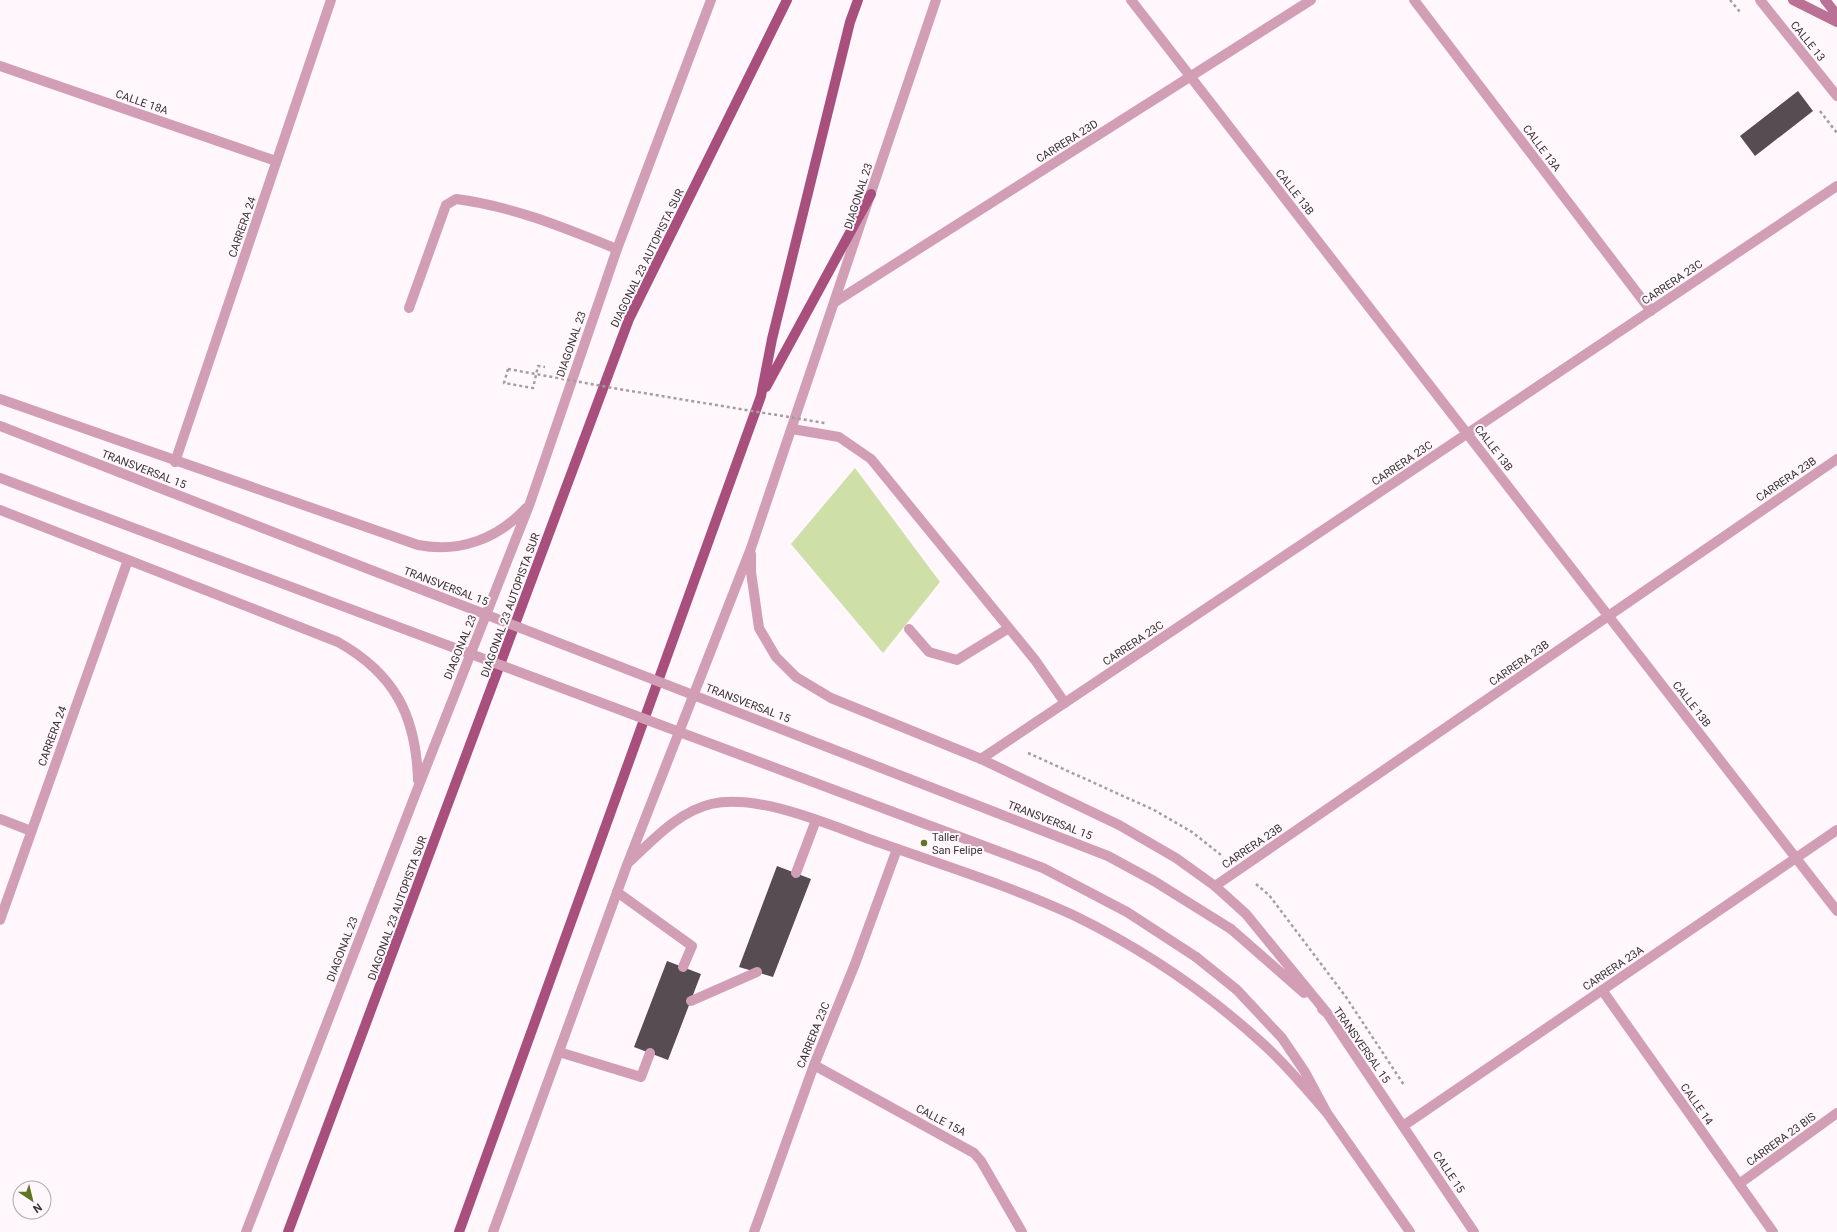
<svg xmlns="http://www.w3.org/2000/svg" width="1837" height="1232" font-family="Roboto,sans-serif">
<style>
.green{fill:#cedfa8}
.building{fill:#574c51}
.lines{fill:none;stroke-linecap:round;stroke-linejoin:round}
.path{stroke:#a59ea1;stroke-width:2.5;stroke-dasharray:3 3;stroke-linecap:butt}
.service{stroke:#d29eb6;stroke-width:10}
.minor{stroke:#d29eb6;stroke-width:10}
.tertiary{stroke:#d29eb6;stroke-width:10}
.secondary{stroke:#ba7195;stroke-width:10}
.primary{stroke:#a84f7d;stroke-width:10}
.path-bridge{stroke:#a59ea1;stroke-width:2.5;stroke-dasharray:3 3;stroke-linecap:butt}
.tertiary-bridge{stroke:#d29eb6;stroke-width:10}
.poi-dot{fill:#627524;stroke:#fff7fb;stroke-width:1.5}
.labels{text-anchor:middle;stroke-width:4;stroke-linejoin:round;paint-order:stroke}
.street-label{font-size:11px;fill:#383335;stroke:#fff7fb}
.poi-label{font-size:11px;fill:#383335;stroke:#fff7fb;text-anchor:start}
</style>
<rect width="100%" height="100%" fill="#fff7fb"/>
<path class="green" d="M855,468L940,582L883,653L791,544Z"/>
<path class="building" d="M1798,91L1813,111L1755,156L1740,136Z
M777,866L811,879L773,977L739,967Z
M667,961L701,974L668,1060L634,1047Z"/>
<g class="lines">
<path class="path" d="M1730,0L1740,12
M1820,111L1837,133
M508,369L504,383L533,388L538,366L545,367
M1028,753L1154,810L1192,832L1221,855
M1256,884L1269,895L1346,997L1404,1085"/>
<path class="service" d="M409,308L446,205L456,199C512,206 565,228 617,249
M792,429L839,437L871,459L1035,660L1065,703
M909,629L929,652L957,660L1009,628
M796,873L816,820
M617,892L692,946L683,967
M691,1001L757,972
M559,1052L641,1077L650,1053"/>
<path class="minor" d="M1131,0L1837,911
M1414,0L1651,311
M0,66L276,161
M835,302L1311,0
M175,462L331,0
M981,759L1837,186
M0,819L31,831
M1215,886L1837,459
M0,920L128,560
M1602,990L1773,1232
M814,1065L974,1153L981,1161L1022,1232
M1403,1126L1837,830
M1739,1184L1837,1113
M754,1232L814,1065L855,964L897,849"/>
<path class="tertiary" d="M1760,0L1837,96
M0,399L418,545C459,553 498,539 526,508
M0,510L338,642C395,674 416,716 418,780
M751,554V572L759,628L776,657L796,677L831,698L981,759L1119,825L1176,858L1215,886L1246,914L1327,1013
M629,862C654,839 678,812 711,804C757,793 827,824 872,840C939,864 1008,885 1073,915C1141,948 1205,991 1261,1042C1285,1063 1306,1089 1327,1113
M1231,929L1304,993
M1196,957L1237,990L1282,1038L1305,1072L1327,1113L1410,1232
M1322,1009L1327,1013L1474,1232
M246,1232L419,785L530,503L617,249L711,0
M493,1232L627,865L751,548L936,0"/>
<path class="secondary" d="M1793,0L1837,22
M1825,0L1837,15"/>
<path class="primary" d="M766,387L871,194
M288,1232L629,319L787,0
M459,1232L761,396L772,339L850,22L858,0"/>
<path class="path-bridge" d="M508,369L613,388L825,423"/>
<path class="tertiary-bridge" d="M0,426L1108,856L1154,881L1231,929
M0,478L1043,868L1127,912L1196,957"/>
</g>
<circle class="poi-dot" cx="924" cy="843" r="4"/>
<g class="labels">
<g class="street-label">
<text transform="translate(1808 41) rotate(51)" y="4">CALLE 13</text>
<text transform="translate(142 102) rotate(19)" y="4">CALLE 18A</text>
<text transform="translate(1067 141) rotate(-32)" y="4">CARRERA 23D</text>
<text transform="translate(1542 148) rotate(53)" y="4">CALLE 13A</text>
<text transform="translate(1295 192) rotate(52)" y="4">CALLE 13B</text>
<text transform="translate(858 196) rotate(-72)" y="4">DIAGONAL 23</text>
<text transform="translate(242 227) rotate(-71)" y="4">CARRERA 24</text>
<text transform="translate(647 258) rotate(-64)" y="4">DIAGONAL 23 AUTOPISTA SUR</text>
<text transform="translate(1672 282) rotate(-34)" y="4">CARRERA 23C</text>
<text transform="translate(571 344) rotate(-71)" y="4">DIAGONAL 23</text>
<text transform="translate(1494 448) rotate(52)" y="4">CALLE 13B</text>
<text transform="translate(1402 463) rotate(-34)" y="4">CARRERA 23C</text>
<text transform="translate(144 469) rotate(21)" y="4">TRANSVERSAL 15</text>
<text transform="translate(1786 479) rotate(-34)" y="4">CARRERA 23B</text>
<text transform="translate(446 586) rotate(21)" y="4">TRANSVERSAL 15</text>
<text transform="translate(510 605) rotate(-70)" y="4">DIAGONAL 23 AUTOPISTA SUR</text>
<text transform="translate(1133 643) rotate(-34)" y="4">CARRERA 23C</text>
<text transform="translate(460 647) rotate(-68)" y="4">DIAGONAL 23</text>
<text transform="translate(1519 663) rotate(-35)" y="4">CARRERA 23B</text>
<text transform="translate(748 703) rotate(21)" y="4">TRANSVERSAL 15</text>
<text transform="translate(1692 704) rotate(52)" y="4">CALLE 13B</text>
<text transform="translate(52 736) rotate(-70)" y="4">CARRERA 24</text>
<text transform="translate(1050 820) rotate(21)" y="4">TRANSVERSAL 15</text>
<text transform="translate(1252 846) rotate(-34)" y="4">CARRERA 23B</text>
<text transform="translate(397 908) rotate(-70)" y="4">DIAGONAL 23 AUTOPISTA SUR</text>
<text transform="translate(342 949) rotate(-69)" y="4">DIAGONAL 23</text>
<text transform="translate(1613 968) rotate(-34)" y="4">CARRERA 23A</text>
<text transform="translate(813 1035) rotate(-68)" y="4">CARRERA 23C</text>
<text transform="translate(1362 1045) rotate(55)" y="4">TRANSVERSAL 15</text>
<text transform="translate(1697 1104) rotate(55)" y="4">CALLE 14</text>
<text transform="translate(941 1120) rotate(28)" y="4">CALLE 15A</text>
<text transform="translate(1781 1139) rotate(-36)" y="4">CARRERA 23 BIS</text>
<text transform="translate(1449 1172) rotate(56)" y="4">CALLE 15</text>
</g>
<g class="poi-label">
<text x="932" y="841">Taller<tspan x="932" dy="13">San Felipe</tspan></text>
</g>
</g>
<g transform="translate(32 1200) rotate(145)"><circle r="19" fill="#fff7fb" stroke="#afa9ac"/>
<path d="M0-3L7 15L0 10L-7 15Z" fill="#627524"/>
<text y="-6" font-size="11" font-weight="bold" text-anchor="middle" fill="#383335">N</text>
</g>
</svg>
